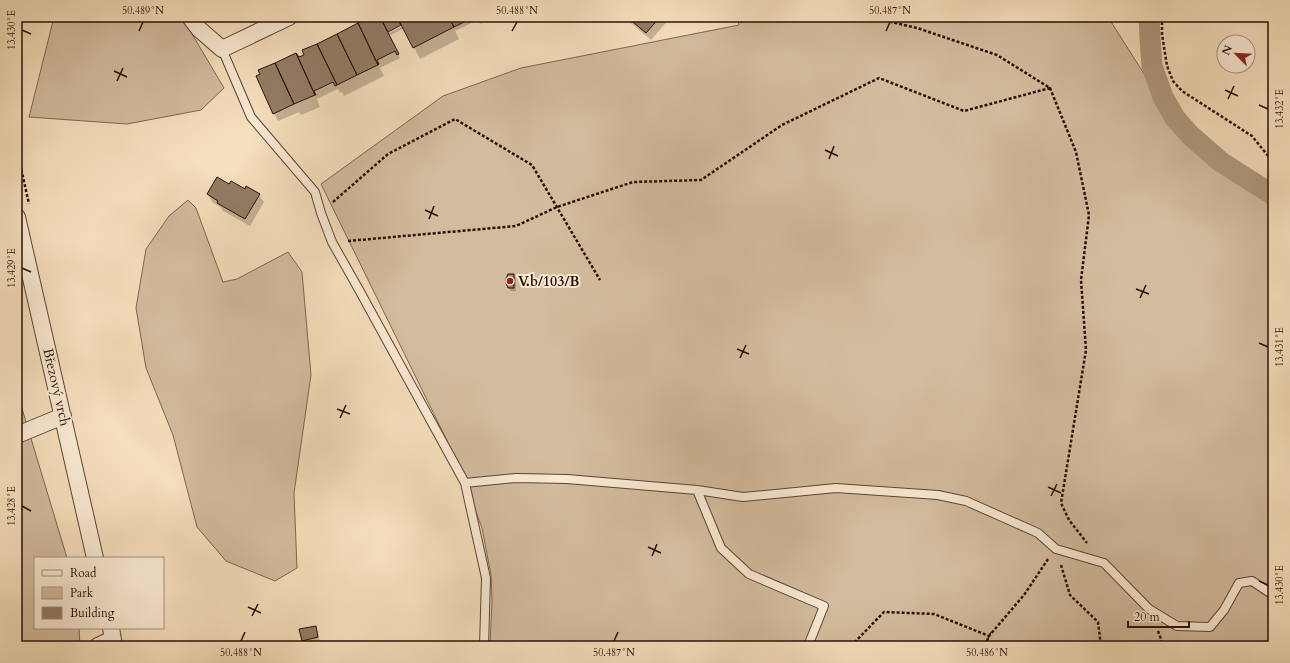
<svg xmlns="http://www.w3.org/2000/svg" width="1290" height="663" font-family="Cardo,serif">
<style>
.green{fill:#d3bc9e;stroke:#7e6652}
.shadow{fill:#0003;fill-rule:evenodd}
.lines{fill:none;stroke-linecap:round;stroke-linejoin:round}
.canal{stroke:#b0997f;stroke-width:21}
.building{fill:#937c66;stroke:#281007}
.lane-casing{stroke:#5c4434;stroke-width:10}
.street-casing{stroke:#5c4434;stroke-width:18}
.path{stroke:#281007;stroke-width:2.5;stroke-dasharray:3 2;stroke-linecap:butt}
.lane{stroke:#f9ead4;stroke-width:8}
.street{stroke:#f9ead4;stroke-width:16}
.ticks{fill:none;stroke:#281007;stroke-width:1.5}
.poi-dot{fill:#8f2418;stroke:#f9ead4;stroke-width:1.5}
.labels{text-anchor:middle;stroke-width:4;stroke-linejoin:round;paint-order:stroke}
.poi-label{font-size:14px;font-weight:bold;fill:#281007;stroke:#f9ead4;text-anchor:start}
.street-label{font-size:14px;fill:#281007;stroke:#f9ead4}
.neatline{fill:none;stroke:#281007;stroke-width:1.5}
.ticks-label{font-size:10px;text-anchor:middle;fill:#281007}
</style>
<rect width="100%" height="100%" fill="#f6dfbd"/>
<filter id="stains"><feTurbulence type="fractalNoise" baseFrequency=".005" numOctaves="4"/><feColorMatrix values="0 0 0 0 .2 0 0 0 0 .09 0 0 0 0 .02 0 0 0 .5 -.17"/></filter>
<radialGradient id="worn" r=".72"><stop offset=".6" stop-color="#630" stop-opacity="0"/><stop offset="1" stop-color="#630" stop-opacity=".3"/></radialGradient>
<path class="green" d="M54,17H182L224,88L201,110L127,124L29,117Z
M737,17H1108L1153,88L1167,122L1184,140L1202,155L1273,206V646H490L492,601L491,575L482,528L457,461L321,184L443,96L521,68L739,25Z
M188,200L196,208L223,282L237,279L288,252L302,272L311,375L294,493L297,568L275,581L226,561L197,527L173,435L146,368L136,308L146,249L169,216Z
M17,392L67,558H35V628H79L80,646H17Z"/>
<path class="shadow" d="M381,17H474L476,21L455,31L459,39L420,59L404,28L389,36L400,58L380,68L384,76L344,96L342,92L340,93L338,89L317,99L320,107L301,115L299,112L278,121L274,113L298,59L373,23L382,18ZM405,22L406,24L387,34V32Z
M476,17H494L480,24Z
M618,17H671L651,40L626,19H620Z
M217,178L229,185L259,195L264,202L250,226L223,211L220,207L212,202L208,194Z
M514,275L516,278V291H511L509,287Z
M315,627L320,641L305,644L303,641Z"/>
<g class="lines">
<path class="canal" d="M1149,17L1150,38L1152,66L1163,97L1175,118L1190,135L1221,162L1273,195"/>
</g>
<path class="building" d="M371,17L373,21L380,17L399,54L397,55L395,51L377,60L379,64L378,65L358,23Z
M380,17H397L401,25L388,32Z
M397,17H449L454,27L413,48Z
M449,17H474L454,27Z
M627,17H660L646,33Z
M358,23L378,65L357,75L337,34Z
M337,34L357,75L337,85L317,44Z
M317,44L337,85L335,86L333,82L314,91L316,95H315L296,53L299,57L304,55L302,50Z
M296,53L315,95L294,104L275,63Z
M275,63L294,104L273,114L256,76L260,74L258,70Z
M217,177L229,184L231,181L245,189L246,186L260,194L245,219L217,203L218,201L207,194Z
M508,274H514V288H508L506,283V279Z
M316,626L318,637L302,641L299,629Z"/>
<g class="lines">
<g class="lane-casing">
<path id="lane" d="M222,49L251,117L315,192L321,213L332,242L358,288L465,483L486,578L484,646
M465,483L516,478L567,479L697,490L743,497L836,488L938,495L966,501L1038,533L1056,549L1104,563L1149,609L1177,626L1210,627L1224,610L1239,583L1252,581L1273,595
M697,490L721,548L749,574L824,606L808,646"/>
</g>
<g class="street-casing">
<path id="street" d="M190,17L199,29L222,49L289,17
M17,217L95,558
M17,435L63,416
M111,628L114,646
M98,646L113,639"/>
</g>
<path class="path" d="M870,17L917,28L997,55L1050,88L1076,152L1089,215L1081,280L1086,350L1061,503L1069,520L1087,543
M1162,17V34L1167,66L1173,81L1182,91L1252,136L1273,162
M17,150L29,204
M333,202L388,154L455,119L532,165L600,280
M348,241L516,226L557,207L633,182L701,180L782,125L879,78L964,111L1050,88
M1061,565L1070,595L1098,622L1101,646
M1158,631L1161,639L1162,646
M851,646L884,612L934,614L989,636
M985,646L989,636L1024,595L1048,559"/>
<use href="#lane" class="lane"/>
<use href="#street" class="street"/>
</g>
<path class="ticks" d="M22,30L31,34M139,31L143,22M512,31L517,22M886,31L890,22M114,71L127,77M117,81L123,68M1225,90L1238,96M1228,99L1234,86M1259,105L1268,109M825,150L838,156M829,159L834,146M425,210L438,216M429,219L434,206M22,268L31,272M1136,289L1149,294M1140,298L1146,285M1259,343L1268,347M737,349L749,354M740,358L746,345M337,409L350,414M340,418L346,405M1048,487L1061,493M1051,496L1057,484M22,506L31,511M648,547L661,553M652,556L657,544M1259,581L1268,585M248,607L261,613M252,616L258,604M241,641L245,632M614,641L618,632M987,641L991,632"/>
<circle class="poi-dot" cx="510" cy="281" r="4"/>
<g class="labels">
<g class="poi-label">
<text x="518" y="286">V.b/103/B</text>
</g>
<g class="street-label">
<text transform="translate(57 387) rotate(77)" y="5">Březový vrch</text>
</g>
</g>
<rect width="1290" height="663" fill="none" stroke="#f6dfbd" stroke-width="44"/>
<rect x="34" y="557" width="130" height="72" fill="#f9ead4" stroke="#a59382"/>
<rect x="42" y="570" width="20" height="6" fill="#f9ead4" stroke="#a59382"/>
<text x="70" y="577" font-size="12" fill="#281007">Road</text>
<rect x="42" y="587" width="20" height="12" fill="#d3bc9e" stroke="#a59382"/>
<text x="70" y="597" font-size="12" fill="#281007">Park</text>
<rect x="42" y="607" width="20" height="12" fill="#937c66" stroke="#a59382"/>
<text x="70" y="617" font-size="12" fill="#281007">Building</text>
<g transform="translate(1236 54) rotate(294)"><circle r="19" fill="#f9ead4" stroke="#a59382"/>
<path d="M0-3L7 15L0 10L-7 15Z" fill="#8f2418"/>
<text y="-6" font-size="11" font-weight="bold" text-anchor="middle" fill="#281007">N</text>
</g>
<path d="M1128 621v6h61v-6" fill="none" stroke="#281007" stroke-width="2"/>
<text x="1134" y="621" font-size="12" fill="#281007" stroke="#f9ead4" stroke-width="3" paint-order="stroke">20 m</text>
<rect x="22" y="22" width="1246" height="619" class="neatline"/>
<g class="ticks-label">
<text x="143" y="14">50.489°N</text>
<text x="517" y="14">50.488°N</text>
<text x="890" y="14">50.487°N</text>
<text transform="translate(11 30) rotate(-90)" y="4">13.430°E</text>
<text transform="translate(1279 109) rotate(-90)" y="4">13.432°E</text>
<text transform="translate(11 268) rotate(-90)" y="4">13.429°E</text>
<text transform="translate(1279 347) rotate(-90)" y="4">13.431°E</text>
<text transform="translate(11 506) rotate(-90)" y="4">13.428°E</text>
<text transform="translate(1279 585) rotate(-90)" y="4">13.430°E</text>
<text x="241" y="656">50.488°N</text>
<text x="614" y="656">50.487°N</text>
<text x="987" y="656">50.486°N</text>
</g>
<rect width="100%" height="100%" filter="url(#stains)"/>
<rect width="100%" height="100%" fill="url(#worn)"/>
</svg>
